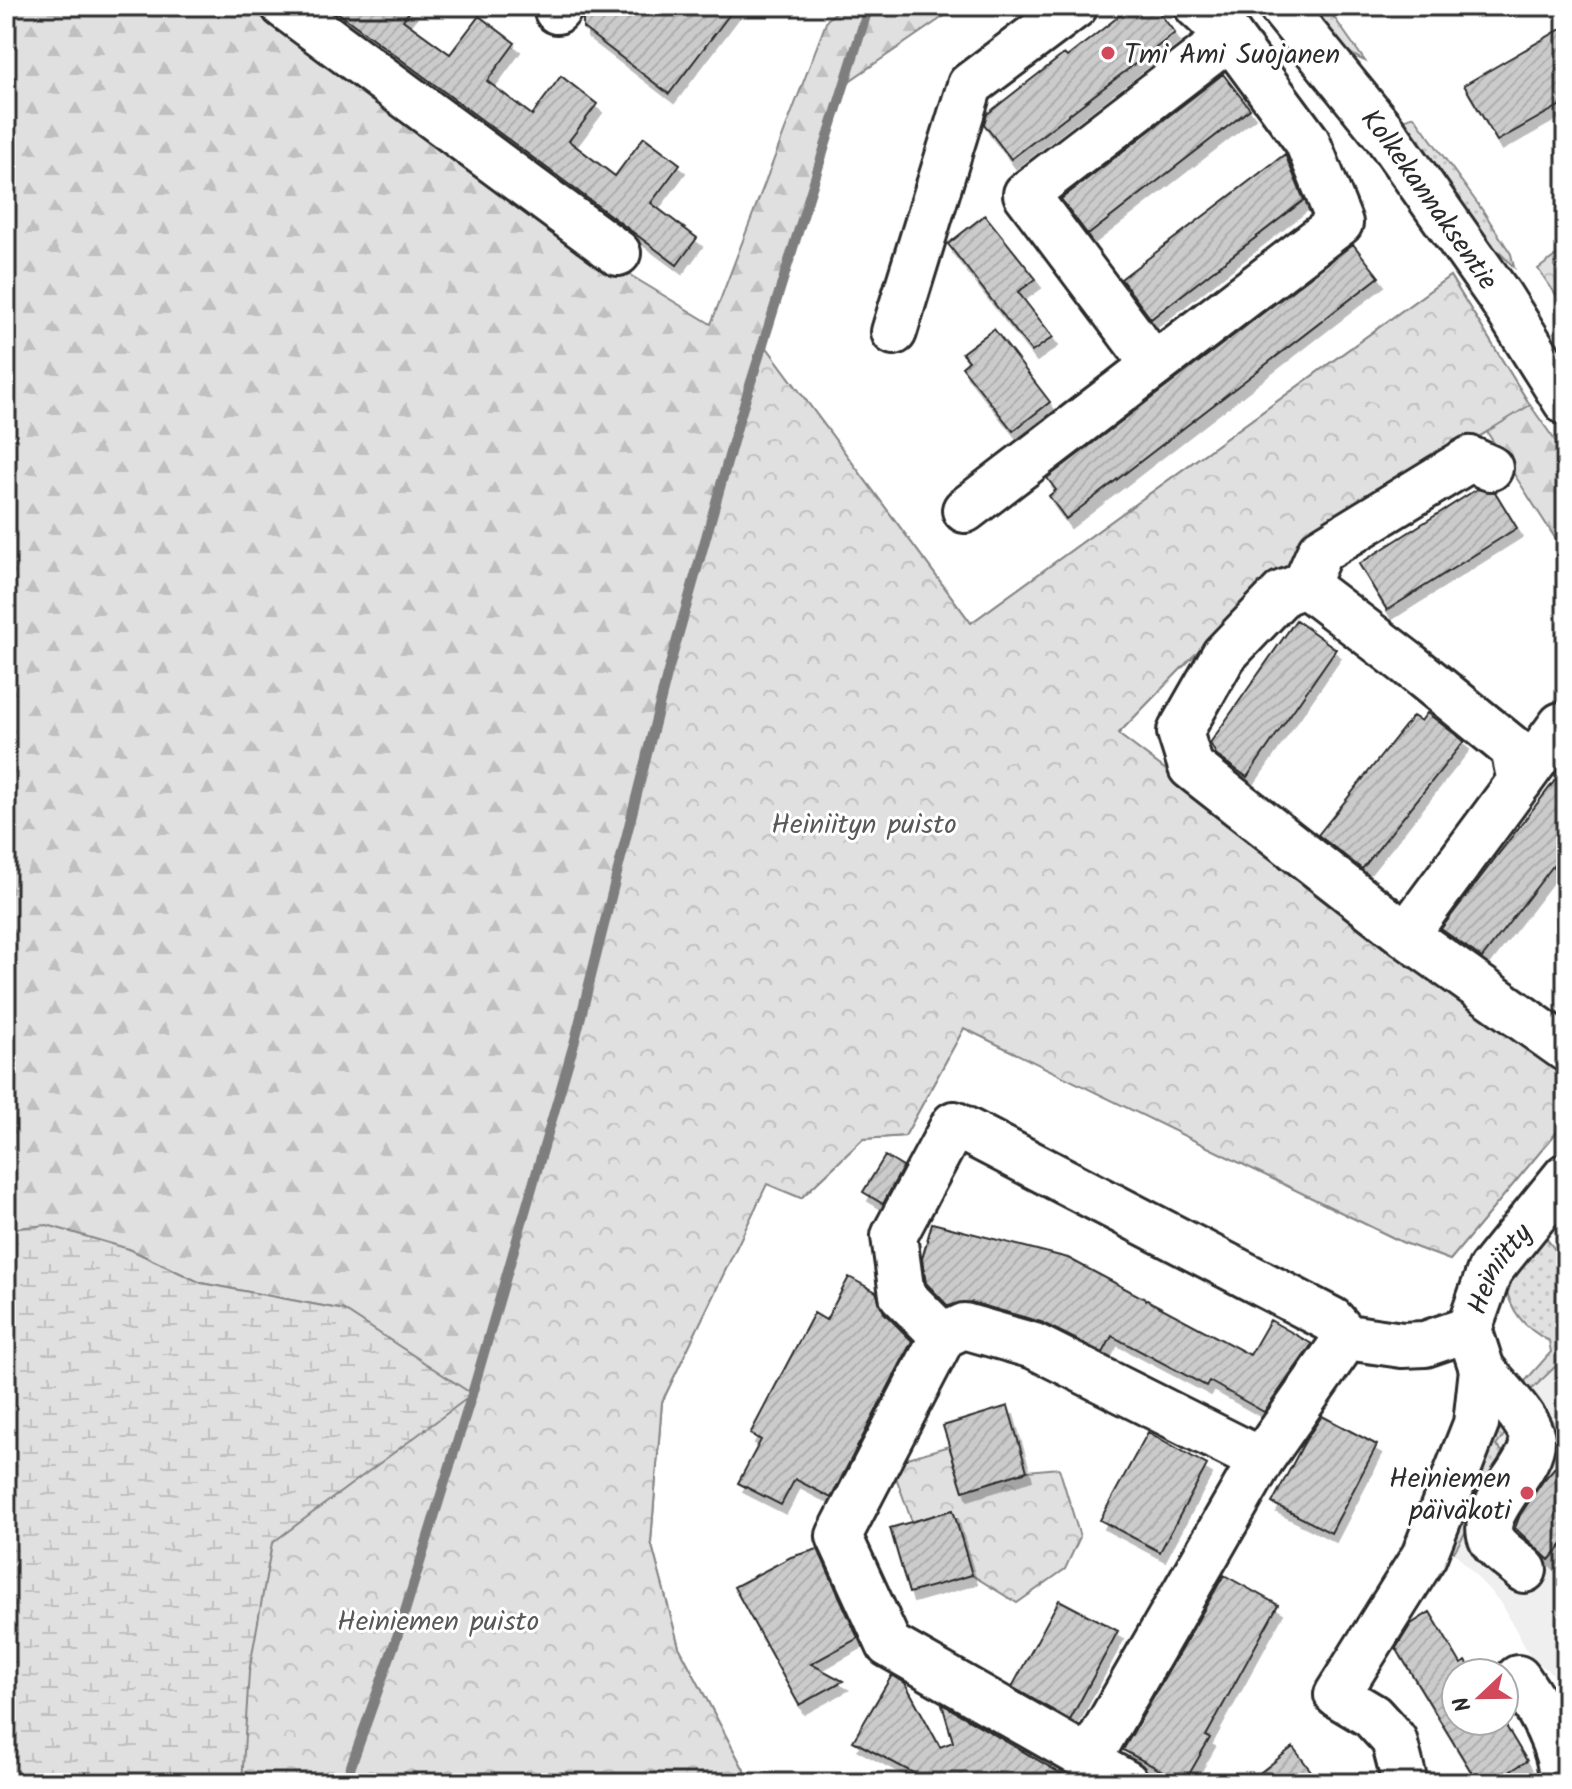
<svg xmlns="http://www.w3.org/2000/svg" width="1572" height="1789" font-family="Kalam,sans-serif">
<style>
.built{fill:#efefef}
.grass{fill:url(#grass-dots);stroke:#868686;stroke-width:2}
.forest{fill:url(#forest-firs);stroke:#868686;stroke-width:2}
.wetland{fill:url(#wetland-marsh);stroke:#868686;stroke-width:2}
.park{fill:url(#park-crowns);stroke:#868686;stroke-width:2}
.lines{fill:none;stroke-linecap:round;stroke-linejoin:round}
.stream{stroke:#7e7e7e;stroke-width:10}
.building{fill:url(#building-hatch);stroke:#2b2b2b;stroke-width:2;filter:url(#shadow)}
.minor-casing{stroke:#2b2b2b;stroke-width:50}
.major-casing{stroke:#2b2b2b;stroke-width:50}
.minor{stroke:#fff;stroke-width:44}
.major{stroke:#fff;stroke-width:44}
.poi-dot{fill:#d1495b;stroke:#fff;stroke-width:3}
.labels{text-anchor:middle;stroke-width:6;stroke-linejoin:round;paint-order:stroke}
.poi-label{font-size:28px;fill:#2b2b2b;stroke:#fff;text-anchor:start}
.street-label{font-size:28px;fill:#2b2b2b;stroke:#fff}
.park-label{font-size:28px;fill:#585858;stroke:#fff}
</style>
<defs>
<pattern id="grass-dots" width="8" height="8" patternUnits="userSpaceOnUse" patternTransform="scale(2)"><rect width="8" height="8" fill="#e0e0e0"/><path d="M2 2h.1M6 6h.1" fill="none" stroke="#c0c0c0" stroke-width="1.8" stroke-linecap="round"/></pattern>
<pattern id="forest-firs" width="22" height="20" patternUnits="userSpaceOnUse" patternTransform="scale(2)"><rect width="22" height="20" fill="#e0e0e0"/><path d="M5 1l3.5 6h-7zM16 11l3.5 6h-7z" fill="#c0c0c0"/></pattern>
<pattern id="wetland-marsh" width="20" height="14" patternUnits="userSpaceOnUse" patternTransform="scale(2)"><rect width="20" height="14" fill="#e0e0e0"/><path d="M1 5h8M5 5V1M11 12h8M15 12V8" fill="none" stroke="#c0c0c0"/></pattern>
<pattern id="park-crowns" width="20" height="18" patternUnits="userSpaceOnUse" patternTransform="scale(2)"><rect width="20" height="18" fill="#e0e0e0"/><path d="M2 6a3 3 0 1 1 6 0M12 15a3 3 0 1 1 6 0" fill="none" stroke="#c0c0c0"/></pattern>
<pattern id="building-hatch" width="6" height="6" patternUnits="userSpaceOnUse" patternTransform="scale(2)"><rect width="6" height="6" fill="#cbcbcb"/><path d="M-1 1l2-2M0 6l6-6M5 7l2-2" fill="none" stroke="#aeaeae"/></pattern>
<filter id="shadow"><feDropShadow dx="5" dy="9" stdDeviation="0" flood-color="#0004"/></filter>
</defs>
<rect width="100%" height="100%" fill="#fff"/>
<filter id="ink" filterUnits="userSpaceOnUse"><feTurbulence type="fractalNoise" baseFrequency=".0125" numOctaves="2"/><feDisplacementMap in="SourceGraphic" scale="16" xChannelSelector="R" yChannelSelector="G"/><feConvolveMatrix kernelMatrix="1 2 1 2 8 2 1 2 1" color-interpolation-filters="sRGB"/></filter>
<g filter="url(#ink)">
<path class="built" d="M1563,1358L1566,1361V1683L1531,1658L1502,1604L1454,1552L1509,1457L1496,1446L1507,1431L1525,1396Z"/>
<path class="grass" d="M1326,6L1365,61C1342,52 1328,30 1313,12L1314,9Z
M1414,116L1483,211L1511,254L1514,267L1492,245L1405,129L1406,119Z
M1538,1234L1547,1239L1566,1265V1361L1563,1359L1525,1396L1520,1387L1551,1352L1549,1341C1524,1328 1510,1311 1505,1283Z
M1496,1415L1507,1431L1496,1446L1509,1457L1454,1552L1439,1539Z"/>
<path class="forest" d="M6,6H262L625,272L711,324L827,20L843,6H959L845,84L765,345L971,623L1450,276L1530,405L1566,456V555L1487,432L1335,526L1259,588L1118,734L1566,1071V1121L1450,1260L1402,1242L964,1028L905,1136L863,1139L801,1198L767,1183L662,1402L651,1542L679,1647L745,1772L344,1310L201,1283L129,1249L6,1229Z"/>
<path class="wetland" d="M47,1225L129,1249L201,1283L344,1310L472,1394L713,1783H6V1229Z"/>
<path class="park" d="M1566,248V309L1538,269Z
M1450,276L1530,405L1335,526L1259,588L1118,734L1566,1071V1121L1450,1260L1402,1242L964,1028L905,1136L863,1139L801,1198L767,1184L662,1402L651,1542L679,1647L745,1772L763,1783H242L249,1672L272,1543L473,1394L575,1040L667,675L740,417L765,345L971,623Z
M949,1446L963,1491L1027,1471L1059,1468L1080,1537L1065,1569L1017,1603L972,1575L953,1510L912,1522L891,1463Z"/>
<g class="lines">
<path class="stream" d="M345,1783L398,1634L472,1394L575,1040L667,675L740,417L869,6"/>
</g>
<path class="building" d="M329,6H414L403,20L450,54L479,16L515,43L487,81L532,115L561,76L597,104L569,141L615,176L644,137L680,164L651,203L697,238L677,265Z
M591,6H736L669,94L583,28V17Z
M1132,6H1154L1175,33L1011,159L984,124L987,114L1064,54L1067,57Z
M1566,26V102L1497,141L1464,85Z
M1223,74L1250,109L1088,235L1061,199Z
M1285,154L1304,200L1151,319L1121,279Z
M985,215L1036,279L1018,292L1053,337L1032,352L948,244Z
M1353,244L1379,277L1066,519L1049,496L1056,490L1047,478Z
M994,329L1050,402L1013,431L962,367L969,361L962,353Z
M1477,489L1495,492L1517,528L1387,610L1359,564Z
M1296,620L1336,649L1247,777L1217,756L1210,743Z
M1427,713L1464,741L1362,869L1318,835L1413,716L1421,721Z
M1566,766V849L1482,958L1441,929Z
M885,1156L903,1167L883,1204L863,1192Z
M932,1223L1068,1258L1250,1355L1270,1320L1312,1344L1264,1412L1209,1381L1206,1386L1112,1336L1103,1353L1041,1322L971,1302L948,1306L926,1283L922,1259Z
M849,1277L876,1292L884,1313L912,1341L831,1498L795,1479L781,1505L738,1483L761,1440L750,1434L814,1313L826,1320Z
M1008,1406L1027,1471L963,1491L943,1426Z
M1322,1416L1377,1445L1331,1533L1272,1503L1305,1441Z
M1148,1432L1207,1465L1160,1552L1100,1520Z
M1566,1454V1541L1549,1560L1515,1528L1520,1515L1543,1481Z
M953,1510L972,1575L909,1593L890,1528Z
M818,1549L858,1638L811,1664L843,1681L799,1705L734,1587L791,1557Z
M1224,1575L1278,1605L1206,1736L1210,1738L1184,1783L1123,1750Z
M1059,1600L1118,1631L1070,1720L1012,1687Z
M1430,1612L1461,1664L1466,1661L1474,1673H1456V1721H1503L1527,1761L1491,1783H1478L1396,1648L1411,1624Z
M892,1675L905,1683L940,1747L953,1742L942,1704L1077,1783H932L853,1741Z
M1293,1747L1320,1783H1247Z"/>
<g class="lines">
<g class="minor-casing">
<g id="minor">
<path d="M284,6L618,253"/>
<path d="M557,11L561,6"/>
<path d="M894,332L970,85L1075,6"/>
<path d="M1154,365L1026,194L1230,37"/>
<path d="M965,510L1340,223L1307,141L1230,37L1197,6"/>
<path d="M1305,585L1320,551L1470,459L1490,468"/>
<path d="M1520,781L1561,725L1566,724"/>
<path d="M1406,935L1520,781L1513,749L1407,663L1305,585L1283,593L1224,655L1180,732L1191,767L1406,935L1566,1049"/>
<path id="s1" d="M1469,1329L1490,1270L1566,1176"/>
<path d="M943,1336L902,1295L894,1236L954,1124L1332,1320L1347,1337L1402,1345L1425,1344L1469,1329"/>
<path d="M1482,1369C1495,1386 1530,1419 1532,1439C1534,1470 1476,1510 1492,1540C1498,1551 1515,1561 1524,1570"/>
<path d="M1261,1460L1034,1346L964,1326L943,1336L839,1536L889,1645L1089,1759L1261,1460L1347,1337"/>
<path d="M1518,1678C1539,1708 1562,1746 1562,1783"/>
<path d="M1089,1759L1095,1766L1126,1783"/>
<path d="M1405,1783L1394,1740L1372,1716L1337,1695L1424,1556L1476,1424L1482,1369L1469,1329"/>
</g>
</g>
<g class="major-casing">
<g id="major">
<path id="s2" d="M1281,6L1386,135L1500,297L1566,402"/>
</g>
</g>
<use href="#minor" class="minor"/>
<use href="#major" class="major"/>
</g>
</g>
<g class="poi-dot">
<circle cx="1108" cy="53" r="8"/>
<circle cx="1527" cy="1493" r="8"/>
</g>
<g class="labels">
<g class="poi-label">
<text x="1124" y="63">Tmi Ami Suojanen</text>
<text x="1511" y="1487" text-anchor="end">Heiniemen<tspan x="1511" dy="32">päiväkoti</tspan></text>
</g>
<g class="street-label">
<text dy="10" stroke="none"><textPath href="#s2" startOffset="244">Kolkekannaksentie</textPath></text>
<text dy="10" stroke="none"><textPath href="#s1" startOffset="68">Heiniitty</textPath></text>
</g>
<g class="park-label">
<text x="864" y="833">Heiniityn puisto</text>
<text x="438" y="1630">Heiniemen puisto</text>
</g>
</g>
<rect width="1572" height="1789" fill="none" stroke="#fff" stroke-width="32"/>
<rect x="16" y="16" width="1540" height="1757" fill="none" stroke="#2b2b2b" stroke-width="3" filter="url(#ink)"/>
<g transform="translate(1480 1697) rotate(248)"><circle r="38" fill="#ffffff" stroke="#aaaaaa" stroke-width="2"/>
<path d="M0-6L14 30L0 20L-14 30Z" fill="#d1495b"/>
<text y="-12" font-size="22" font-weight="bold" text-anchor="middle" fill="#2b2b2b">N</text>
</g>
</svg>
